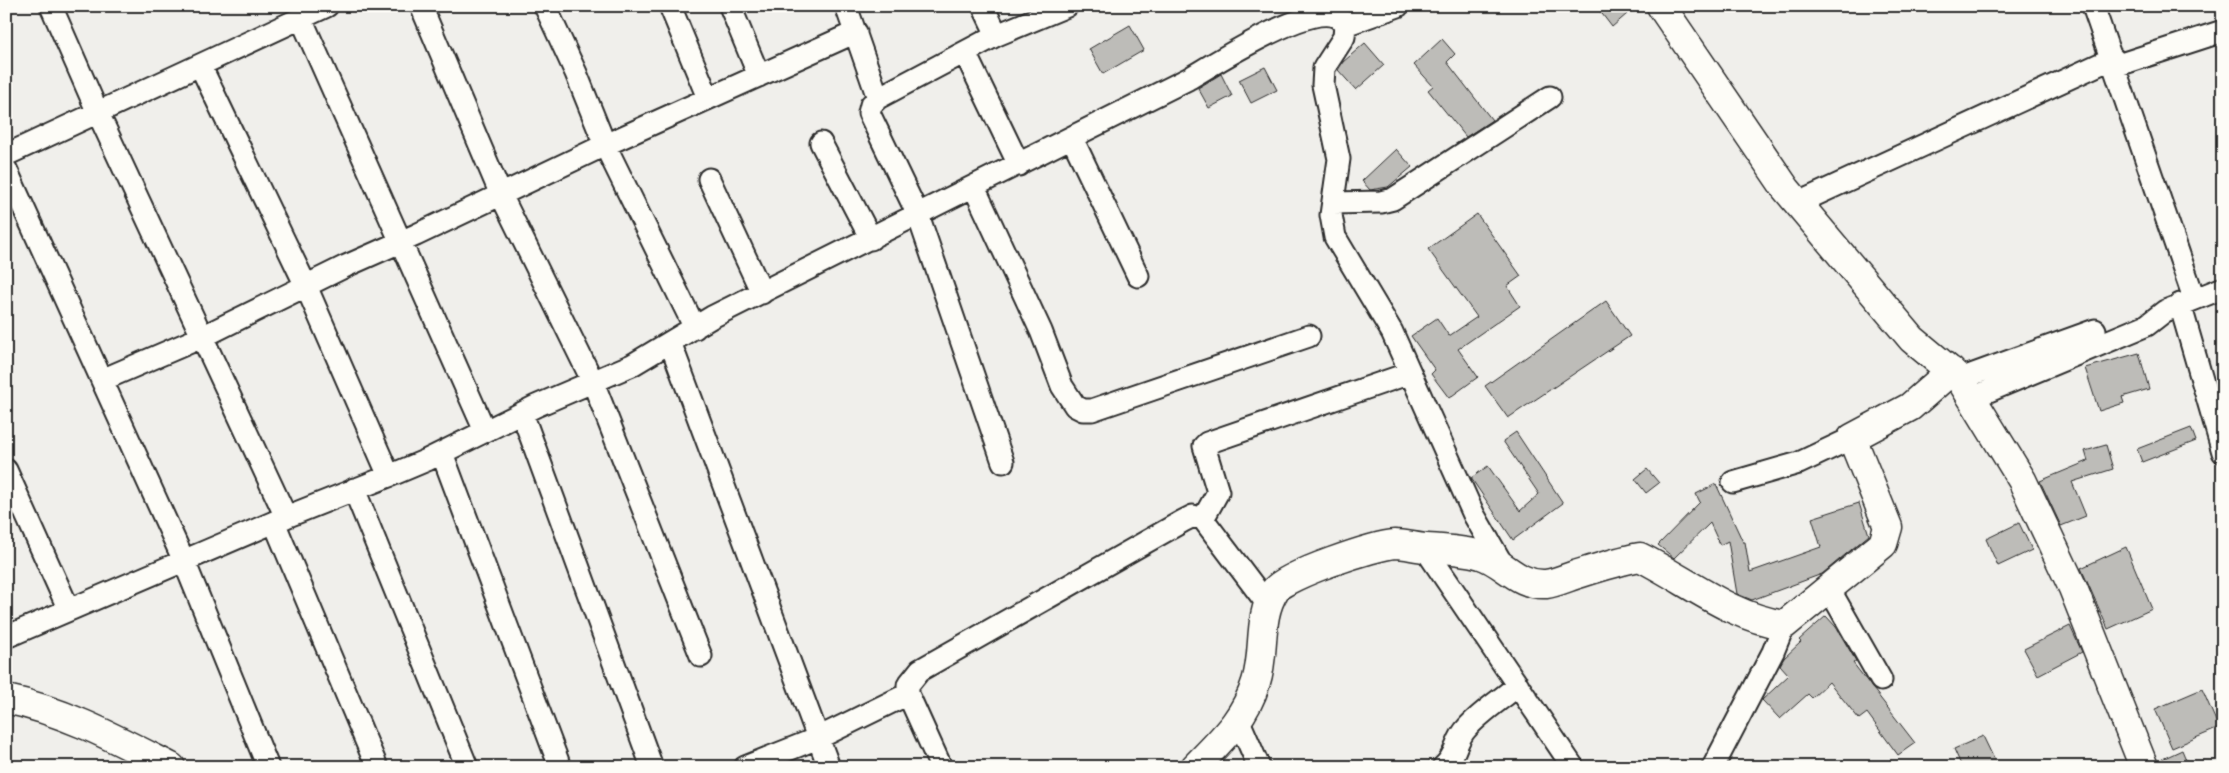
<svg xmlns="http://www.w3.org/2000/svg" width="2229" height="773" font-family="'Balsamiq Sans',sans-serif">
<style>
.building{fill:#bdbcb8;stroke:#2b2b2b}
.lines{fill:none;stroke-linecap:round;stroke-linejoin:round}
.minor-casing{stroke:#2b2b2b;stroke-width:25}
.major-casing{stroke:#2b2b2b;stroke-width:31}
.minor{stroke:#fdfcf7;stroke-width:21}
.major{stroke:#fdfcf7;stroke-width:28}
</style>
<rect width="100%" height="100%" fill="#f0efeb"/>
<filter id="ink" filterUnits="userSpaceOnUse"><feTurbulence type="fractalNoise" baseFrequency=".02" numOctaves="2"/><feDisplacementMap in="SourceGraphic" scale="10" xChannelSelector="R" yChannelSelector="G"/><feConvolveMatrix kernelMatrix="1 2 1 2 8 2 1 2 1" color-interpolation-filters="sRGB"/></filter>
<g filter="url(#ink)">
<path class="building" d="M1596,6H1621L1627,14L1612,27Z
M1130,25L1144,50L1103,74L1089,49Z
M1442,39L1455,54L1447,62L1492,120L1466,137L1428,90L1433,86L1414,65Z
M1365,43L1384,65L1356,90L1338,70L1343,62Z
M1265,67L1277,90L1251,103L1239,80Z
M1221,74L1232,96L1209,108L1198,88Z
M1396,149L1412,167L1388,187L1370,190L1362,181Z
M1477,214L1521,276L1507,286L1520,306L1458,349L1478,377L1449,398L1431,374L1435,370L1411,336L1437,318L1449,336L1477,317L1428,249Z
M1606,301L1630,336L1508,418L1485,386Z
M2139,353L2149,389L2122,397L2124,403L2099,411L2085,368Z
M2191,428L2196,441L2142,462L2137,449Z
M1516,432L1563,503L1513,540L1471,478L1488,466L1520,511L1539,494L1503,441Z
M2106,445L2113,469L2072,482L2086,516L2061,526L2040,481L2088,461L2085,451Z
M1647,469L1659,483L1646,493L1635,479Z
M1716,484L1743,542H1745L1750,572L1821,547L1812,518L1859,503L1869,535L1822,574L1752,600L1737,594L1728,541L1720,545L1710,523L1674,558L1658,545L1700,502L1696,494Z
M2019,523L2032,550L1998,566L1986,539Z
M2126,547L2152,609L2108,629L2081,568Z
M1826,616L1836,627L1856,661L1853,663L1915,743L1898,755L1867,713L1859,719L1829,682L1812,698L1808,694L1780,719L1762,700L1789,675L1780,665L1784,658L1801,642L1799,640Z
M2070,626L2082,652L2038,675L2024,649Z
M2202,689L2219,728L2172,748L2155,709Z
M1983,736L1996,763L1988,767H1962L1954,749Z
M2182,750L2189,767H2159L2158,761Z"/>
<g class="lines">
<g class="minor-casing">
<path id="minor" d="M51,6L98,113L286,517
M421,6L501,195L593,382L701,656
M670,6L708,98
M730,6L759,76
M846,6L878,98
M983,6L997,35
M2093,6L2194,298
M301,18L485,431
M1345,25L1344,37L1324,68L1323,85L1339,159L1331,215L1335,237L1392,332L1474,515L1505,569
M965,53L1019,165
M200,65L306,286L389,476L427,460L536,406L632,365L712,317L1188,79C1214,64 1308,3 1337,17C1340,18 1342,23 1345,25L1398,6
M2115,66L2223,31
M1072,138L1138,276
M821,143L871,239
M6,155L327,6
M6,169L184,561L268,767
M709,179L762,293
M974,187L1041,331L1062,386L1075,406L1083,410H1092L1309,336
M1333,203L1381,202L1393,199L1550,97
M1798,203L2113,58
M2180,304L2223,452
M695,328L605,145L856,32
M670,342L829,767
M1960,379L2095,330
M102,380L202,337L346,266L416,235L605,145L576,73L545,6
M1972,398L2147,325L2165,311L2223,288
M522,413L652,767
M442,453L560,767
M1003,462L918,215L869,113L871,105L878,98L997,35L1067,6
M6,470L69,610
M1733,482L1799,463L1852,438
M354,489L467,767
M1203,519L1218,492L1204,446L1207,443L1410,373
M274,522L377,767
M1424,547L1573,767
M1828,587L1881,680
M6,637L286,517L389,476
M1239,721L1259,767
M745,767L818,738L908,694
M941,767L908,694V685L920,670L1183,521L1193,516L1203,519L1268,605
M1443,767C1457,756 1455,740 1467,728C1481,712 1502,699 1518,685
M1713,767L1773,652L1784,625"/>
</g>
<g class="major-casing">
<path id="major" d="M1661,6L1786,189L1912,339L1960,379L2022,480L2073,588L2144,767
M6,699C65,711 118,740 171,767
M1195,767C1221,740 1245,719 1256,682C1266,651 1257,618 1275,590C1285,575 1376,545 1395,544C1404,544 1415,547 1425,548C1443,549 1463,550 1481,555C1504,562 1518,586 1546,584C1555,583 1566,578 1575,575C1597,568 1618,561 1640,557C1688,581 1730,617 1784,625L1883,544L1888,527L1852,438L1910,407L1951,371"/>
</g>
<use href="#minor" class="minor"/>
<use href="#major" class="major"/>
</g>
</g>
<rect width="2229" height="773" fill="none" stroke="#fdfcf7" stroke-width="25"/>
<rect x="12" y="12" width="2204" height="748" fill="none" stroke="#2b2b2b" stroke-width="2" filter="url(#ink)"/>
</svg>
